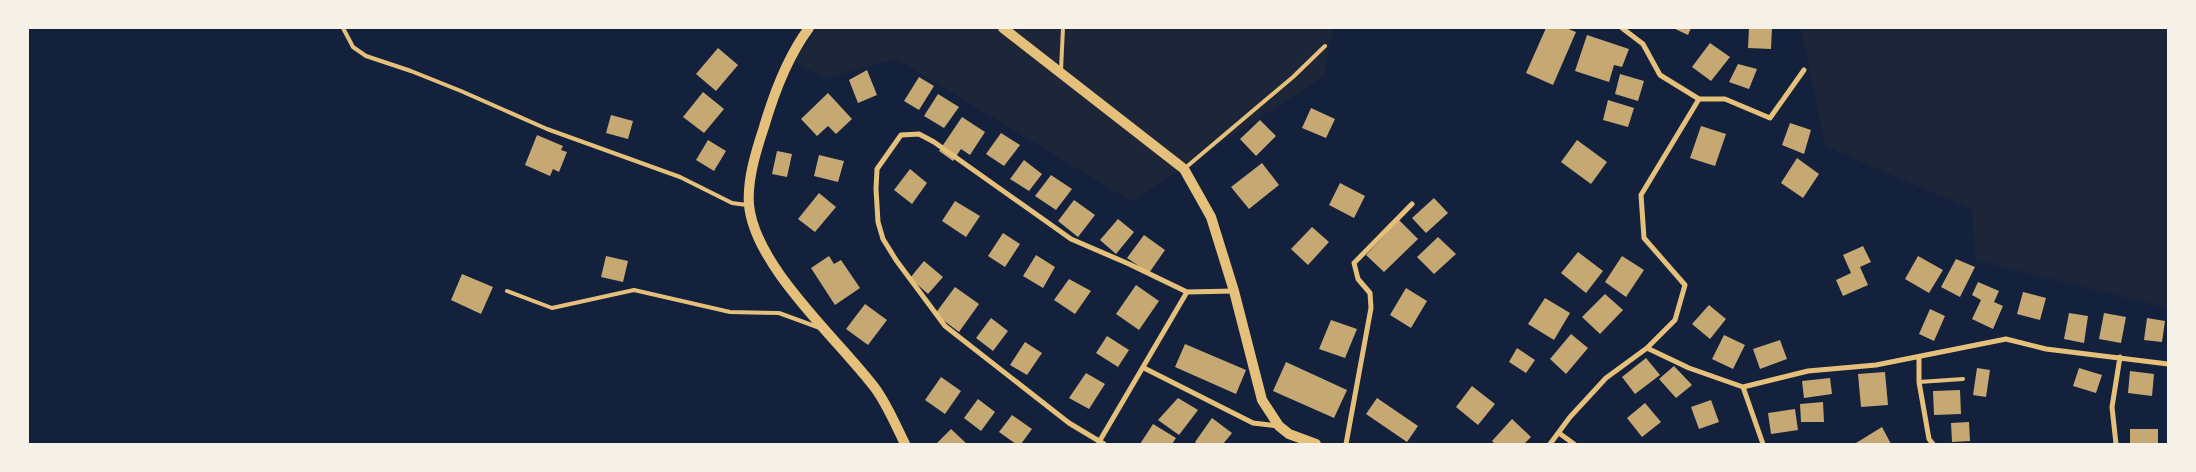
<svg xmlns="http://www.w3.org/2000/svg" width="2196" height="472" font-family="'Public Sans',sans-serif">
<style>
.green{fill:#1d2539}
.building{fill:#c6a872}
.lines{fill:none;stroke-linecap:round;stroke-linejoin:round}
.service{stroke:#e5c07b;stroke-width:4}
.minor{stroke:#e5c07b;stroke-width:5}
.secondary{stroke:#e5c07b;stroke-width:10}
</style>
<rect width="100%" height="100%" fill="#14213d"/>
<path class="green" d="M819,28H1333L1324,76L1131,201L896,59L826,78L793,62Z
M1801,28H2168V308L1975,260L1972,210L1825,146Z"/>
<path class="building" d="M1546,28H1566L1576,32L1553,85L1526,73Z
M1673,28H1691L1688,35Z
M1749,28H1772L1771,49L1748,48Z
M1587,35L1629,49L1622,67L1614,65L1609,82L1575,71Z
M1710,43L1730,57L1711,81L1692,67Z
M718,48L738,65L716,91L696,74Z
M1738,64L1757,69L1749,89L1729,82Z
M867,70L877,95L858,103L849,80Z
M1620,74L1644,81L1638,101L1615,94Z
M919,77L934,86L919,110L904,101Z
M703,92L724,109L704,133L683,117Z
M828,93L852,119L836,134L828,126L817,136L801,119Z
M938,94L959,107L944,128L924,116Z
M1608,100L1634,108L1628,127L1603,120Z
M1311,108L1335,119L1326,138L1302,128Z
M611,115L633,121L628,139L606,133Z
M962,117L985,132L970,155L961,149L953,161L939,151Z
M1260,120L1276,136L1256,156L1240,139Z
M1790,123L1811,130L1804,154L1782,145Z
M1701,126L1726,134L1715,166L1690,158Z
M1001,133L1020,145L1004,166L986,154Z
M537,135L563,146L561,150L567,152L559,172L553,169L550,176L525,165Z
M708,140L726,151L714,171L696,160Z
M1577,140L1607,162L1591,184L1561,162Z
M777,151L792,154L787,177L772,174Z
M819,155L844,161L838,182L814,176Z
M1797,158L1819,174L1803,198L1781,183Z
M1024,160L1042,174L1029,191L1010,179Z
M1262,163L1279,185L1249,209L1231,187Z
M910,169L927,183L912,204L894,190Z
M1051,175L1072,189L1056,210L1035,196Z
M1340,183L1365,196L1354,218L1329,205Z
M819,193L836,207L815,232L798,219Z
M1434,198L1448,213L1426,233L1412,218Z
M1074,200L1095,215L1078,237L1058,221Z
M955,201L980,216L966,237L942,221Z
M1118,219L1134,232L1116,254L1100,240Z
M1399,220L1418,239L1384,272L1366,255Z
M1312,227L1329,242L1308,265L1291,249Z
M1003,233L1020,244L1005,267L988,256Z
M1144,235L1165,250L1149,273L1127,258Z
M1438,237L1456,254L1434,274L1417,257Z
M1863,246L1871,262L1860,267L1868,285L1843,296L1836,280L1851,273L1843,255Z
M1578,252L1603,271L1586,293L1561,273Z
M1036,255L1055,267L1043,288L1023,276Z
M606,256L628,261L623,282L601,277Z
M829,256L834,264L841,260L860,288L835,305L811,268Z
M1622,256L1644,270L1626,297L1605,282Z
M1918,256L1943,270L1929,293L1905,279Z
M1956,259L1975,267L1960,297L1941,287Z
M924,261L943,277L928,294L910,278Z
M462,274L493,287L481,314L451,300Z
M1069,279L1091,291L1075,314L1054,300Z
M1978,282L1999,291L1994,302L2003,306L1993,329L1972,319L1981,300L1972,295Z
M1136,285L1159,301L1139,330L1116,314Z
M955,287L979,304L959,332L935,314Z
M1406,288L1427,301L1411,328L1390,315Z
M2023,292L2046,298L2040,320L2017,314Z
M1605,294L1623,310L1600,334L1582,317Z
M1545,298L1570,313L1554,340L1528,324Z
M865,304L887,320L868,345L846,329Z
M1709,305L1726,319L1710,339L1692,324Z
M1930,309L1945,316L1934,341L1919,334Z
M2069,313L2088,316L2084,343L2064,339Z
M2104,313L2126,317L2121,343L2099,339Z
M991,318L1008,331L993,351L976,338Z
M2147,318L2165,321L2162,342L2144,340Z
M1331,320L1357,329L1345,358L1319,349Z
M1571,334L1588,348L1566,374L1550,359Z
M1724,335L1745,345L1733,369L1712,359Z
M1107,336L1129,350L1118,367L1096,353Z
M1780,340L1787,359L1760,369L1753,349Z
M1025,342L1042,353L1027,375L1010,365Z
M1185,344L1246,370L1236,394L1175,367Z
M1517,348L1535,360L1526,373L1509,362Z
M1646,358L1660,375L1635,394L1622,377Z
M1286,362L1347,390L1334,418L1273,391Z
M1674,366L1692,385L1676,398L1659,379Z
M1977,368L1990,370L1986,397L1973,395Z
M2079,368L2102,375L2096,393L2073,386Z
M2130,371L2154,374L2152,396L2128,393Z
M1885,372L1888,405L1861,407L1858,374Z
M1086,373L1105,384L1089,409L1069,398Z
M941,377L961,391L945,414L925,400Z
M1830,378L1832,394L1804,398L1802,381Z
M1472,386L1495,404L1478,425L1456,407Z
M1960,390L1961,414L1934,415L1933,391Z
M1178,398L1198,410L1179,435L1158,420Z
M1377,398L1418,426L1407,442L1366,414Z
M978,399L995,412L981,431L964,418Z
M1711,400L1719,422L1699,429L1691,407Z
M1823,402L1824,422H1801L1800,404Z
M1645,403L1661,422L1642,437L1627,418Z
M1795,409L1798,430L1771,434L1768,413Z
M1012,415L1032,429L1021,444H1016L999,432Z
M1212,418L1232,433L1223,444H1198L1195,442Z
M1512,419L1531,437L1524,444H1495L1492,441Z
M1969,422L1970,441L1952,442L1951,423Z
M1153,424L1176,438L1172,444H1140Z
M1882,427L1891,444H1857L1856,443Z
M951,429L967,444H936Z
M2130,429H2158V444H2130Z"/>
<g class="lines">
<path class="service" d="M343,28L353,47L366,56L411,71L461,91L547,129L680,177L732,203L747,205
M1061,70L1063,28
M1184,169L1293,77L1325,46
M507,291L552,308L634,290L730,312L779,313L820,328
M1919,382L1963,379"/>
<path class="minor" d="M1699,99H1725L1770,118L1804,70
M1647,348L1689,368L1743,387L1808,371L1876,365L2006,339L2046,349L2168,364
M1919,358V382L1929,439L1933,444
M1144,368L1253,423L1278,426
M1743,387L1763,444
M1559,433L1574,444
M1099,442L1187,292
M1104,444L1069,423L945,326L896,260L883,239L878,222L876,189L877,169L901,135L919,134L934,142L1071,239L1129,264L1187,292L1234,291
M1346,444L1371,308L1370,293L1358,279L1354,263L1412,204
M1550,444L1570,417L1606,378L1647,348L1675,320L1685,285L1644,238L1641,195L1699,99L1660,75L1643,44L1622,28
M2116,444L2112,407L2120,357"/>
<path class="secondary" d="M809,28C788,56 774,93 764,127C756,151 747,180 749,205C755,267 838,339 875,388C887,404 896,426 905,444
M1003,28L1184,169L1211,217L1234,291L1262,400L1279,426L1289,434L1316,444"/>
</g>
<rect width="2196" height="472" fill="none" stroke="#f6f1e7" stroke-width="58"/>
</svg>
